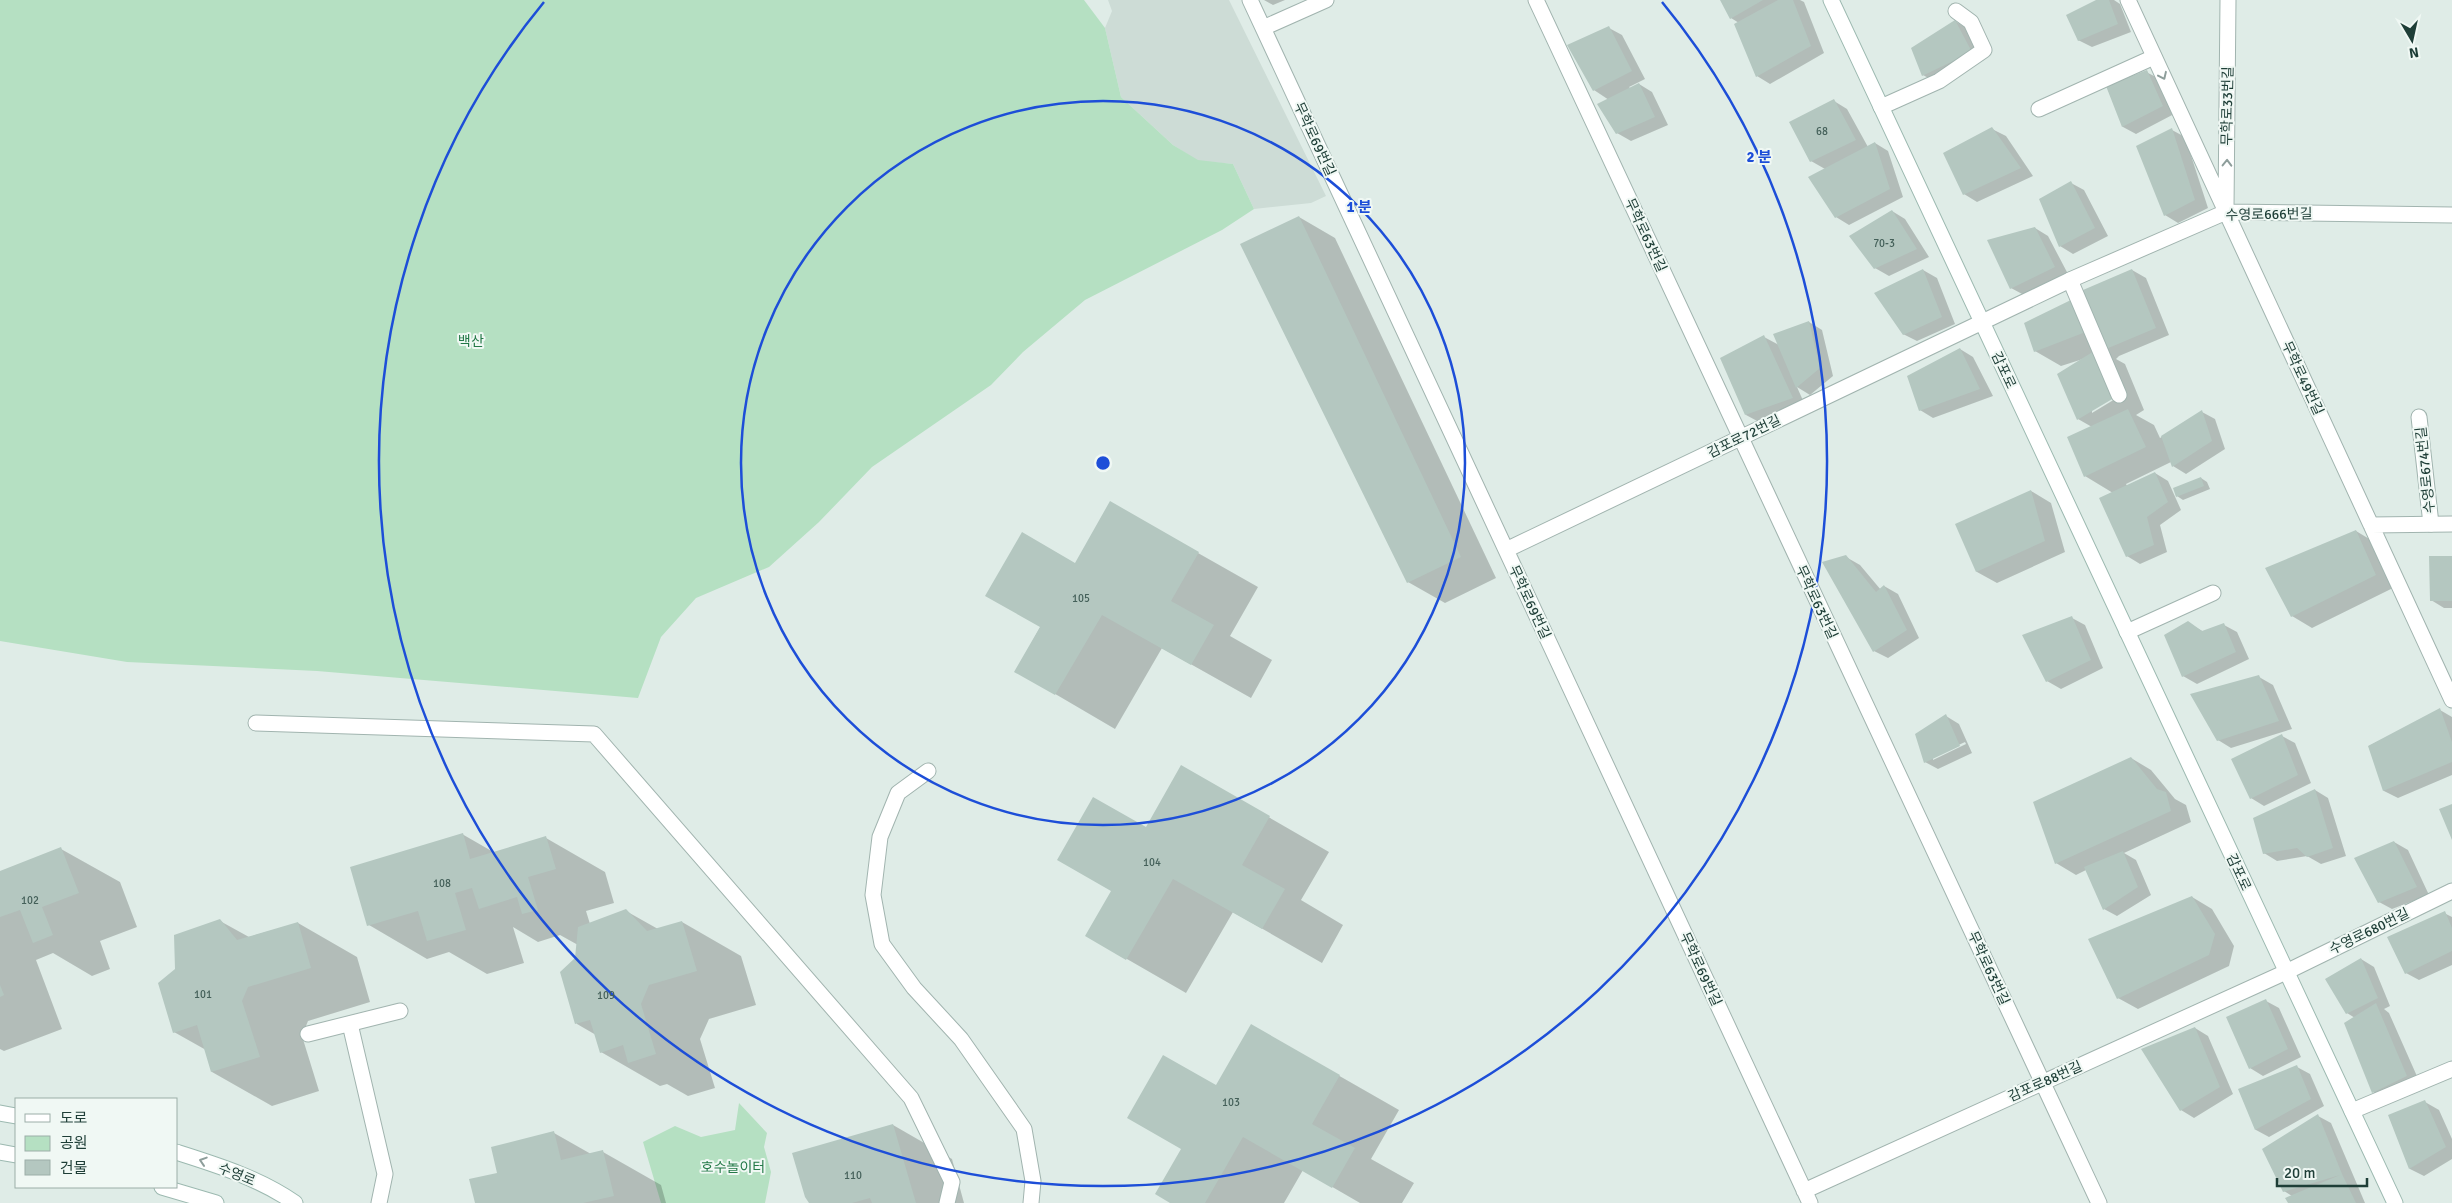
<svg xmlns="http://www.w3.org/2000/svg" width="2452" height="1203" font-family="Signika,'Noto Sans KR',sans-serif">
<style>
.built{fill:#cddcd6}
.green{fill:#b5e0c2}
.shadow{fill:#0003;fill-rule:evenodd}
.building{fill:#b4c7c0}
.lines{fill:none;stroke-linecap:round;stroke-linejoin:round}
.lane-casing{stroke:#a1b4af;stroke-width:17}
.street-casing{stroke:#a1b4af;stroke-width:17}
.secondary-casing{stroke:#9cb9b0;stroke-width:17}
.lane{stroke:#fff;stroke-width:15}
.street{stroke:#fff;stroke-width:15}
.secondary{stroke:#fff;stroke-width:15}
.oneway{stroke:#8e9e9b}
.ring{fill:none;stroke:#1d4ed8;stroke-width:2.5}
.labels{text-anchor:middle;stroke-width:4;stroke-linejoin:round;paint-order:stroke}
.number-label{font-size:11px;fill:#446059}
.street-label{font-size:14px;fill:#1e3e37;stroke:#f0f8f4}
.park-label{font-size:14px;fill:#247948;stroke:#f0f8f4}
.centre{fill:#1d4ed8;stroke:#f0f8f4;stroke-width:2.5}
.ring-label{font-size:15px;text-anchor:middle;font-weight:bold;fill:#1d4ed8;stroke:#f0f8f4;stroke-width:4;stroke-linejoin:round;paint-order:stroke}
</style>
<rect width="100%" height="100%" fill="#dfece7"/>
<path class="built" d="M1108,0H1229L1326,196L1311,203L1254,209L1233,164L1198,161L1173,145L1121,97L1105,28L1112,11Z"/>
<path class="green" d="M0,0H1084L1105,28L1121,97L1173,145L1198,160L1233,164L1254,209L1222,230L1085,300L1023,352L991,385L872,467L819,522L769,567L696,598L661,637L638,698L317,671L127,662L0,641Z
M739,1103L767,1133L764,1147L771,1172L765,1203H661L643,1142L675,1126L701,1137L735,1130Z"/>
<path class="shadow" d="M1264,0H1285L1273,5Z
M1721,0H1800L1804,2L1824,53L1770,84L1757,76L1739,23L1731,18Z
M2099,0H2114L2120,4L2131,32L2092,47L2078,40Z
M1955,21L1968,29L1984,60L1937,83L1923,75Z
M1609,28L1622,35L1645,79L1629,87L1631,89L1639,84L1652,92L1668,125L1631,141L1617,133L1609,100L1594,90Z
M2146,72L2160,79L2176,113L2136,134L2123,127L2107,87Z
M1834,101L1847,109L1868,147L1875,143L1888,151L1903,197L1849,225L1836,217L1825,169L1811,161Z
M1992,129L2006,136L2033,176L1977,202L1964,194Z
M2172,130L2185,137L2208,208L2178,223L2165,215Z
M2071,183L2084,190L2108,236L2073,254L2060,246Z
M1892,211L1905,219L1929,257L1889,276L1875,268Z
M1299,217L1335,238L1496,578L1445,603L1408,582Z
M2035,228L2048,236L2068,274L2024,295L2011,288Z
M1923,270L1937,278L1955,324L1917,341L1903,334Z
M2132,270L2146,278L2169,335L2119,356L2116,359L2125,364L2144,410L2136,415L2154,425L2160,438L2202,412L2215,419L2225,449L2186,474L2173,466L2171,462L2126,484L2127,486L2155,473L2168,481L2181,510L2160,525L2167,552L2140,564L2127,556L2113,493L2085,476L2092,427L2078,419L2083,359L2061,366L2035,351ZM2123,391L2125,393L2092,413V410Z
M1809,322L1822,330L1833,376L1810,395L1797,387L1805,405L1759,422L1746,415L1764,337L1779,345Z
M1960,349L1973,357L1993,396L1933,418L1920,410Z
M2201,478L2207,482L2210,489L2183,500L2177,496Z
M2031,491L2051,503L2065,552L1997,583L1977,572L1957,524Z
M2356,531L2376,543L2395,587L2312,628L2292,616Z
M1198,553L1258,587L1230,636L1272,660L1251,698L1162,648L1115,729L1016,671L1075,564Z
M1846,557L1860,565L1881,590L1884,586L1898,594L1919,638L1888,658L1874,651Z
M2452,557V608H2444L2431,600Z
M2072,618L2085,625L2103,668L2061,689L2047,681Z
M2188,623L2204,632L2224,625L2237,632L2249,659L2197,684L2183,676Z
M2259,677L2273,685L2292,729L2231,748L2218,740Z
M2440,710L2452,717V775L2398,798L2384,791L2369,746Z
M1946,716L1959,724L1972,753L1938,769L1925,762ZM1965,742L1966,744L1933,760V757Z
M2282,736L2295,743L2311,783L2264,806L2251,798Z
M2131,758L2151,770L2175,799L2186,805L2191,822L2124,853L2136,860L2151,895L2117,916L2104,909L2086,870L2076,875L2056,863Z
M1182,767L1329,852L1301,900L1343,925L1322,963L1233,912L1186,993L1087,936Z
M2315,790L2328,798L2346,856L2321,864L2307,856L2277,861L2264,853Z
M462,834L495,853L546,838L605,872L614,903L586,911L590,924L626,911L658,929L682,922L741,956L756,1005L709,1019L700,1039L715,1088L688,1096L667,1084L660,1086L601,1052L596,1035L577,1024L561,972L576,959L578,945L560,935L538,942L513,927L524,963L487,974L449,952L427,959L369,925Z
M2394,842L2408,850L2429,895L2392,909L2379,902Z
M61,849L120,882L137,927L100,941L110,969L92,976L53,953L36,960L62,1029L4,1051L0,1049V872Z
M2192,897L2212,909L2234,946L2229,966L2138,1009L2118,998Z
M2444,913L2452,917V965L2419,980L2406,973Z
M220,921L249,937L298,923L357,957L370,1002L308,1021L302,1036L319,1091L272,1106L212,1072L206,1050L174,1032L177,969Z
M2361,959L2374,967L2390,1006L2384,1009L2389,1013L2420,1083L2386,1100L2373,1092L2355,1018L2347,1013Z
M2266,1001L2279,1008L2301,1057L2263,1076L2250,1068Z
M1252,1026L1399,1110L1371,1159L1414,1183L1402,1203H1360L1303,1170L1284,1203H1173L1216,1087Z
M2195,1028L2208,1036L2233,1094L2194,1118L2181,1110Z
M2297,1067L2310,1074L2324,1106L2269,1137L2256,1130L2239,1090Z
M2425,1102L2439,1110L2452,1139V1159L2424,1176L2410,1169L2389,1116Z
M2318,1116L2331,1123L2365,1203H2289L2292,1196L2284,1191Z
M893,1125L952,1159L964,1203H810Z
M554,1133L591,1154L603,1152L661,1185L666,1203H476L499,1173Z"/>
<path class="building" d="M1720,0H1763L1730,19Z
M1778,0H1793L1811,46L1756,77L1734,24Z
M2096,0H2109L2118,24L2078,41L2066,15Z
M1955,20L1972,52L1922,76L1911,48Z
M1609,26L1632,71L1593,91L1567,45Z
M2147,70L2163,106L2122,127L2106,86Z
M1639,83L1655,117L1616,134L1597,104Z
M1834,99L1856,140L1810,162L1789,122Z
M1992,127L2021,168L1963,195L1943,153Z
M2172,128L2195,200L2164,216L2136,146Z
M1875,142L1890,189L1835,218L1808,177Z
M2071,181L2095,228L2059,247L2039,199Z
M1892,210L1917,249L1874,269L1849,236Z
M1299,216L1461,557L1407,583L1240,244Z
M2035,227L2055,267L2010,289L1987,240Z
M1923,269L1942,317L1903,335L1874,293Z
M2132,269L2156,328L2106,349L2119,395L2077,420L2057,374L2099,348L2078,298L2083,333L2034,352L2024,323L2077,297L2076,293Z
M1809,321L1820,368L1796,388L1773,334Z
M1764,335L1793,398L1745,415L1720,358Z
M1960,348L1980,389L1919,411L1907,376Z
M2128,409L2146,447L2084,477L2067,437Z
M2202,410L2212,441L2172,467L2161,436Z
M2155,472L2168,502L2147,517L2154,545L2126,557L2099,498Z
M2201,477L2204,486L2176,497L2173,488Z
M2031,490L2045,541L1976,572L1955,524Z
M1110,501L1199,552L1171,601L1214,625L1191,665L1102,615L1055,695L1014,672L1040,627L985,596L1022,532L1075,563Z
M2356,530L2376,575L2291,617L2265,568Z
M1846,555L1876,592L1884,585L1907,630L1873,652L1822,562Z
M2429,556H2452V601H2430Z
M2072,616L2091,660L2046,682L2022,635Z
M2188,621L2202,631L2224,623L2236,652L2182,677L2164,635Z
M2259,675L2279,721L2217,741L2190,694Z
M2440,708L2452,742V762L2383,791L2368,746Z
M1946,714L1960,746L1924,763L1915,734Z
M2282,734L2298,775L2250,799L2231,759Z
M2131,757L2157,789L2166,792L2171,811L2055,864L2033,802Z
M1181,765L1270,816L1242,865L1285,889L1262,929L1173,879L1126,960L1085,936L1111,891L1057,860L1093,797L1146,827Z
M2315,789L2333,848L2307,857L2297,848L2263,854L2253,818Z
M2452,804V840L2439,809Z
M463,833L470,859L546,836L556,869L528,877L538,910L522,914L517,897L479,909L472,888L455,893L466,930L427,941L418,911L367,926L350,867Z
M2394,841L2417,887L2378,903L2354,858Z
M61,847L79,893L42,907L53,935L33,943L20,910L0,917V871Z
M2123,851L2138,887L2103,910L2084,867Z
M2192,896L2215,934L2209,955L2117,999L2088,939Z
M626,909L647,931L682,921L697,971L649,985L641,1004L656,1054L628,1063L623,1045L600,1053L590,1020L575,1024L560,972L575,958L578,927Z
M2445,911L2452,928V951L2405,974L2387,937Z
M220,919L237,940L298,922L311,968L248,987L242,1001L260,1057L211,1072L197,1025L173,1033L158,983L175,969L174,935Z
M2361,958L2378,998L2346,1014L2325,979Z
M0,985L4,995L0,997Z
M2266,999L2288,1049L2249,1069L2226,1017Z
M2376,1003L2407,1076L2372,1093L2344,1023Z
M1251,1024L1340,1075L1312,1124L1355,1148L1332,1188L1243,1137L1205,1203H1170L1155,1194L1181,1149L1127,1118L1163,1055L1216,1085Z
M2195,1027L2220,1087L2180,1111L2141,1049Z
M2297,1065L2311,1099L2255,1130L2238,1089Z
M2425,1100L2446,1147L2409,1169L2388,1115Z
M2318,1114L2342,1174L2356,1203H2288L2285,1198L2340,1175L2283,1192L2262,1149Z
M893,1124L916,1203H872L870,1198L852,1203H809L805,1197L792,1153Z
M554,1131L561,1160L603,1150L614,1196L583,1203H475L469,1179L497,1173L491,1147Z"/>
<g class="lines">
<g class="lane-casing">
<path id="lane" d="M1881,107L1939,81L1984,50L1971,22L1956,11
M2039,109L2154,57
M2070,280L2119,395
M2419,417L2431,524
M2127,632L2213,593
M256,723L594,734L911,1098L952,1182L947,1203
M928,771L898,793L880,837L873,895L882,944L914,988L961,1039L1024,1129L1033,1181L1031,1203
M350,1024L385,1174L379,1203
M308,1034L400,1011
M2352,1111L2452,1069"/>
</g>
<g class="street-casing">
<path id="street" d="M1250,0L1810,1203
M1536,0L2099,1203
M2128,0L2452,700
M1263,28L1326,0
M2226,208L2228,0
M2371,525L2452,524
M1506,550L2070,280L2226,212L2452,215
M1804,1191L2286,972L2452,891"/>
</g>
<g class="secondary-casing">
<path id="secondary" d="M1831,0L2395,1203
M0,1113L16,1116
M0,1152L16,1155
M176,1152C217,1165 259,1178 295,1203
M162,1187L216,1203"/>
</g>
<use href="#lane" class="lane"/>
<use href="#street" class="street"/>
<use href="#secondary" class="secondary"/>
</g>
<defs><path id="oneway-chevron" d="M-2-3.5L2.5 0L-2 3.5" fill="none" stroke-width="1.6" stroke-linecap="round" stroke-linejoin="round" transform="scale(1.25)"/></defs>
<g class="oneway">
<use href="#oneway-chevron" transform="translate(2163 76) rotate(65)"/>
<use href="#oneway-chevron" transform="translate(2227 163) rotate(-89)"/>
<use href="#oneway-chevron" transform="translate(203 1161) rotate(-162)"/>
</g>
<g class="ring">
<circle cx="1103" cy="463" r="362"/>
<path d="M1662 2A724 724 0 1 1 544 2"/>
</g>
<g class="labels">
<g class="number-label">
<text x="1822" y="135">68</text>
<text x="1884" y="247">70-3</text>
<text x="1081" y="602">105</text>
<text x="1152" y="866">104</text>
<text x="442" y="887">108</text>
<text x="30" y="904">102</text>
<text x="203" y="998">101</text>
<text x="606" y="999">109</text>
<text x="1231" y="1106">103</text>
<text x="853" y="1179">110</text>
</g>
<g class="street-label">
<text transform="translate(2227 106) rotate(-89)" y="5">무학로33번길</text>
<text transform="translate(1315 139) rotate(65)" y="5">무학로69번길</text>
<text transform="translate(2269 214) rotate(-1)" y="5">수영로666번길</text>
<text transform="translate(1646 235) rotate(65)" y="5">무학로63번길</text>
<text transform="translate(2004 370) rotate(65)" y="5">감포로</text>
<text transform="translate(2303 378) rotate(65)" y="5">무학로49번길</text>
<text transform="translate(1744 436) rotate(-26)" y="5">감포로72번길</text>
<text transform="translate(2425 470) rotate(-96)" y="5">수영로674번길</text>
<text transform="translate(1530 602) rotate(65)" y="5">무학로69번길</text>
<text transform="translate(1817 602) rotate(65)" y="5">무학로63번길</text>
<text transform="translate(2239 872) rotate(65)" y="5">감포로</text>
<text transform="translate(2369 931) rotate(-26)" y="5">수영로680번길</text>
<text transform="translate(1989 968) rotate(65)" y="5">무학로63번길</text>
<text transform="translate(1701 969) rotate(65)" y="5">무학로69번길</text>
<text transform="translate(2045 1081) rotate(-24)" y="5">감포로88번길</text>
<text transform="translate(237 1174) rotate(22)" y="5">수영로</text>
</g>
<g class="park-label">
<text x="471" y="346">백산</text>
<text x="733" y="1172">호수놀이터</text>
</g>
</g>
<circle cx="1103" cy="463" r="8" class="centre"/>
<g class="ring-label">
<text x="1759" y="162">2 분</text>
<text x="1359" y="212">1 분</text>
</g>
<rect x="15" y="1098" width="162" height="90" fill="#f0f8f4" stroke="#9caea8"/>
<rect x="25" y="1114" width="25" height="8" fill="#ffffff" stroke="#9caea8"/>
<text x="60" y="1123" font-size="15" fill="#1e3e37">도로</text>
<rect x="25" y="1136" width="25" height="15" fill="#b5e0c2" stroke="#9caea8"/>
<text x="60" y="1148" font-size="15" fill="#1e3e37">공원</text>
<rect x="25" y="1160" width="25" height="15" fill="#b4c7c0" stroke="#9caea8"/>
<text x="60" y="1173" font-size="15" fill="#1e3e37">건물</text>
<g transform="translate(2412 40) rotate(171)" stroke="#f0f8f4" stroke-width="4" paint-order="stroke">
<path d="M0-4L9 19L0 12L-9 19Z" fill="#1e3e37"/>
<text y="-8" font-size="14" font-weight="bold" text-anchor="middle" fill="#1e3e37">N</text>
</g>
<path d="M2277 1178v8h90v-8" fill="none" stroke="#1e3e37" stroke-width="2.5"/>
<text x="2284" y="1178" font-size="15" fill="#1e3e37" stroke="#f0f8f4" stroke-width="4" paint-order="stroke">20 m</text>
</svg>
